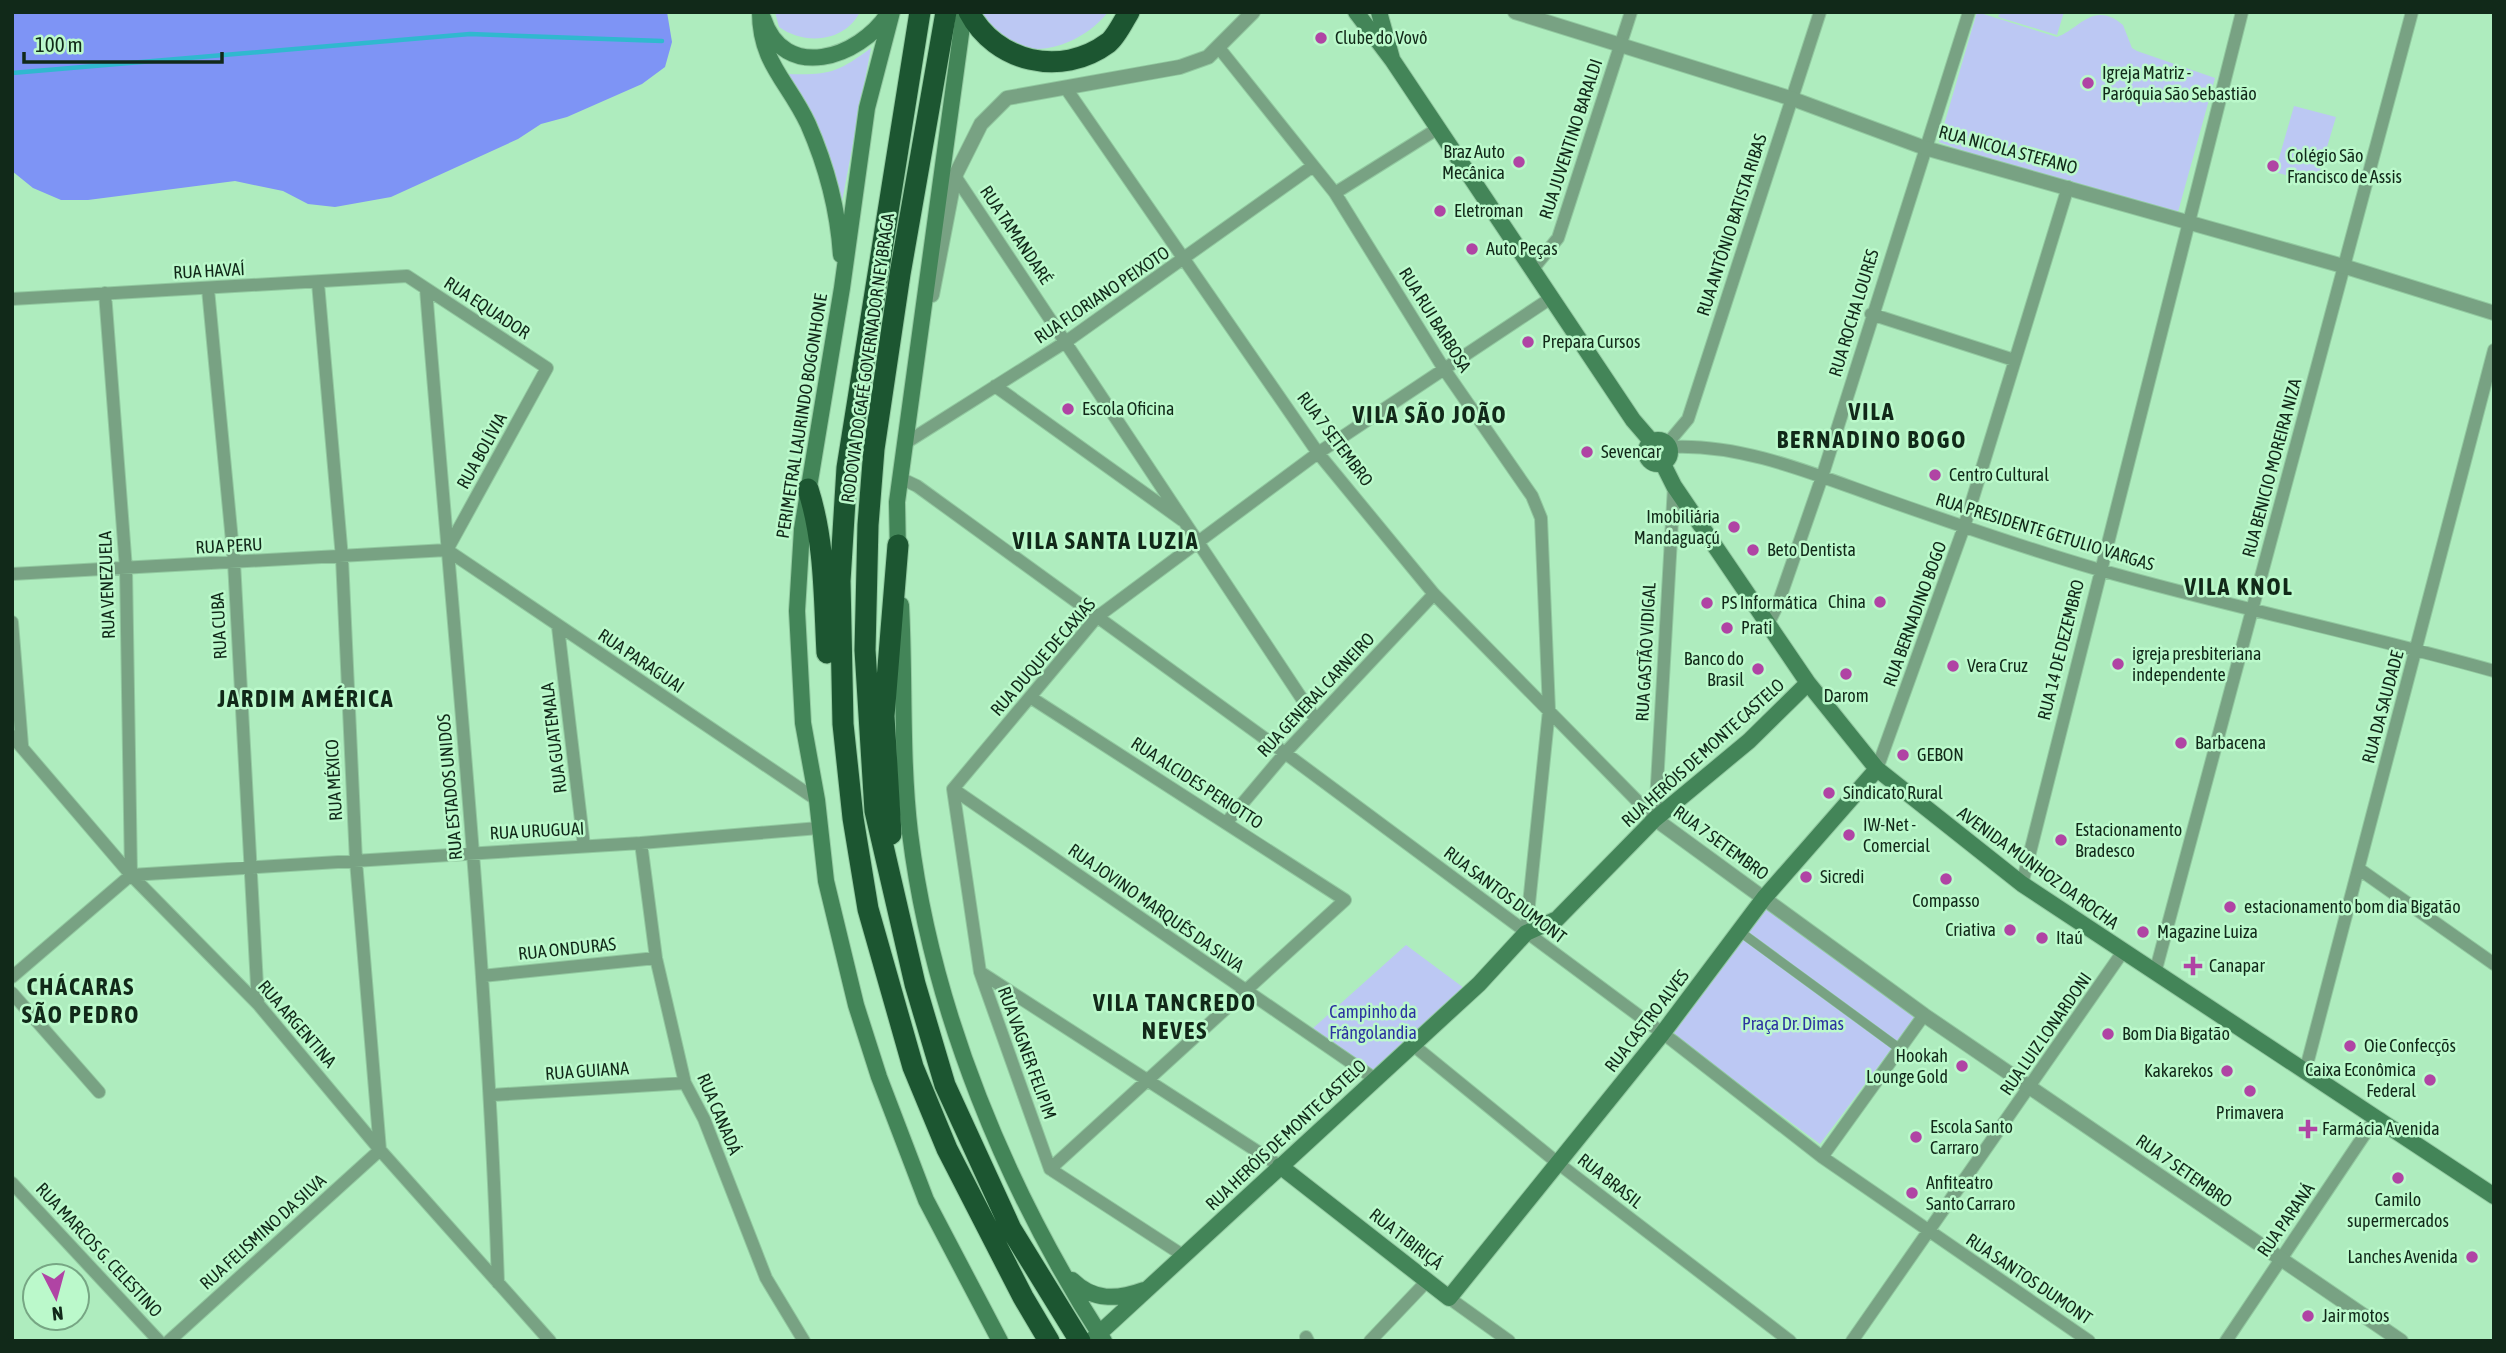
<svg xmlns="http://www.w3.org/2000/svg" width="2506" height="1353" font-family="'Asap Condensed',sans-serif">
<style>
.green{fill:#bcc8f3}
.forest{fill:#7e94f5}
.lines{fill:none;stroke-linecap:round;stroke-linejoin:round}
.stream{stroke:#30b8cf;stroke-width:4.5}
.pedestrian-casing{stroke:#92c9a0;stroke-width:10}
.minor-casing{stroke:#92c9a0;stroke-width:14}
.tertiary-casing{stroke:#92c9a0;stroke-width:16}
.secondary-casing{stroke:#92c9a0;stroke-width:18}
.motorway-casing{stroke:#92c9a0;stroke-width:23}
.pedestrian{stroke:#78a283;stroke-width:9}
.minor{stroke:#78a283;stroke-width:12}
.tertiary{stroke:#78a283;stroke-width:14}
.secondary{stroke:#438558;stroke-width:16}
.motorway{stroke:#1c5631;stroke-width:21}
.poi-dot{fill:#b044a4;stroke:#bbf9cb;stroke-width:2.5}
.labels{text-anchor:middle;stroke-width:5;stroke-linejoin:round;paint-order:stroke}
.poi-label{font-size:18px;fill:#112919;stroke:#bbf9cb;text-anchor:start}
.street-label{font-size:18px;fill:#112919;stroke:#bbf9cb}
.park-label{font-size:18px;fill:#2c33a1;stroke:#bbf9cb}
.district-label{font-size:24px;font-weight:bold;letter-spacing:2px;fill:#112919;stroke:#bbf9cb}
</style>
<rect width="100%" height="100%" fill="#aeecbe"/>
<path class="green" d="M775,12H860C844,43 804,45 779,27Z
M978,12H1108C1086,41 1034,64 1001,37C993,30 986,20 978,12Z
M1977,12L2057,37C2080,29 2093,0 2123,25L2132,48L2137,51L2215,78L2178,212L2006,167L1939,142Z
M2000,12H2064L2057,35L1998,17Z
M871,48L841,207L787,74C830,75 837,73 871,48Z
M2294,106L2336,117L2316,184L2275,172Z
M1766,904L1916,1016L1820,1144L1669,1032Z
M1406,945L1464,988L1373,1072L1311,1030Z"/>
<path class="forest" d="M12,12H667L672,42L665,67L642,84L567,117L541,124L518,139L391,197L335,207L308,204L283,191L235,181L88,200H61L33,188L12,171Z"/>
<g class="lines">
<path class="stream" d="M12,73L470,34L662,41"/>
<g class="pedestrian-casing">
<path id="pedestrian" d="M1739,931L1900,1049"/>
</g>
<g class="minor-casing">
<path id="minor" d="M1219,48L1335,193L1444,369L1532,496L1541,518L1549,710L1526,933
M1065,87L1318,453L1434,594L1655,819
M955,176L1316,720
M1335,193L1437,129
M1532,270L1558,238L1631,12
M208,289L234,562L258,1004
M426,289C452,620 487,950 498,1283
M105,293L126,569L131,875
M12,299L407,276L547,368L447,550
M1871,314L2014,360
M995,386L1182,520
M904,444L1067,341L1313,166
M1667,444L1688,419L1820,12
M1670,447C1742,443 1816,475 1884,499C1955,524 2027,549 2100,570C2230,607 2363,634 2494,671
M900,478L917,486L1285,753L1673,1041L1822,1157L2089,1341
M447,550L817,800
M12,574L447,550
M12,622L22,745
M1769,622L1778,604L1822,477L1969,12
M558,627L584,846
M1030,697L1345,900L1050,1169
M12,736L131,875L258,1004L380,1150L550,1341
M1877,769L1964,527L2068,187
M953,789L1097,617L1318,453L1551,298
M953,789L980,972L1050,1169L1184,1256
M953,789L1375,1079
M1655,819L1674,486
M1226,823L1285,753L1434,594
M641,843L656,958L685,1083L704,1119L766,1278L804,1341
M2359,869L2494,964
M131,875L641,843L819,828
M2022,884L2242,12
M980,972L1280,1166
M2155,973L2412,12
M482,976L656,958
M12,977L131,875
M12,993L99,1092
M1413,1045L1559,1164L1790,1341
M2305,1072L2494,350
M492,1095L685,1083
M1822,1157L1924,1015
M12,1183L159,1341
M1449,1298L1509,1341
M1306,1337L1308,1341
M169,1341L380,1150L356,861L342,558L318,283
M1370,1341L1428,1280
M1852,1341L2122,953
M2226,1341L2375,1119"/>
</g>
<g class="tertiary-casing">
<path id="tertiary" d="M1515,12L1793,99L1925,148L2343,266L2494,313
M932,295L955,176L981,124L1007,98L1180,67L1208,57L1253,12
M1655,819L1924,1015L2401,1341"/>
</g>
<g class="secondary-casing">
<path id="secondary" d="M760,12C760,63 788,81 808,124C826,165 838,210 841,255
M892,12L867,108L842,288L802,529L797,611L803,723L817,800L826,881L856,1005L879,1077L926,1200L1000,1341
M1356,12L1393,61L1633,420L1652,442
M1379,12L1392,59
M763,18C784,83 859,58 888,14
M1646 452a12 12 0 1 1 24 0a12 12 0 1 1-24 0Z
M1663,464L1674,486L1808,683L1877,769L2022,884L2494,1196
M898,555L897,502L964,12
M901,605C905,681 901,758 910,833C932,1011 1007,1191 1104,1341
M1280,1166L1449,1298L1662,1034L1764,898L1877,769
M1072,1280C1093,1301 1117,1300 1144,1290
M1092,1340L1479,984L1526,933L1557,919L1655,819L1749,741L1808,683"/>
</g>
<g class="motorway-casing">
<path id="motorway" d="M920,12L847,468L840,581L843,724L853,818L868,909L913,1067L947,1149L1023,1297L1049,1341
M946,12L900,274L874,449L868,525L865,650L875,811L915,984L945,1085L1011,1229L1080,1341
M969,12C995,62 1061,78 1108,43C1116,37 1123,22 1129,12
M808,489C825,542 824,598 827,653
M891,834L884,716L898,545"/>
</g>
<use href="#pedestrian" class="pedestrian"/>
<use href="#minor" class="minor"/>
<use href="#tertiary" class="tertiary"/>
<use href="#secondary" class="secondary"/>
<use href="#motorway" class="motorway"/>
</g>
<g class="poi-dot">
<circle cx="1321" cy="38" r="7"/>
<circle cx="2088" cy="83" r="7"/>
<circle cx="1519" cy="162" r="7"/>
<circle cx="2273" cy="166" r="7"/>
<circle cx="1440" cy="211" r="7"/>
<circle cx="1472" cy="249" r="7"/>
<circle cx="1528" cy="342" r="7"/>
<circle cx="1068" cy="409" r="7"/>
<circle cx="1587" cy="452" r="7"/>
<circle cx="1935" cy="475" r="7"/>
<circle cx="1734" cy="527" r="7"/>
<circle cx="1753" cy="550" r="7"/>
<circle cx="1880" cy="602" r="7"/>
<circle cx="1707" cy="603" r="7"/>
<circle cx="1727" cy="628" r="7"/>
<circle cx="2118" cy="664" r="7"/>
<circle cx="1953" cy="666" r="7"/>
<circle cx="1758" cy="669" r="7"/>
<circle cx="1846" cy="674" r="7"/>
<circle cx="2181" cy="743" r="7"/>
<circle cx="1903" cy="755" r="7"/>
<circle cx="1829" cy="793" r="7"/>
<circle cx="1849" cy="835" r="7"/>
<circle cx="2061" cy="840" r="7"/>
<circle cx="1806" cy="877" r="7"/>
<circle cx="1946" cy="879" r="7"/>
<circle cx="2230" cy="907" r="7"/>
<circle cx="2010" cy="930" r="7"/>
<circle cx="2143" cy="932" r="7"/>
<circle cx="2042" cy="938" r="7"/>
<path d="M2189.5 955.5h7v7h7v7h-7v7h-7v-7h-7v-7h7z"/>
<circle cx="2108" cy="1034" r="7"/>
<circle cx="2350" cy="1046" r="7"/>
<circle cx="1962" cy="1066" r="7"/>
<circle cx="2227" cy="1071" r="7"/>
<circle cx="2430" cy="1080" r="7"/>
<circle cx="2250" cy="1091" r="7"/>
<path d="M2304.5 1118.5h7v7h7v7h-7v7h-7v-7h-7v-7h7z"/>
<circle cx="1916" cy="1137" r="7"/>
<circle cx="2398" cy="1178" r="7"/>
<circle cx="1912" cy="1193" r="7"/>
<circle cx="2472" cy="1257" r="7"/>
<circle cx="2308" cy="1316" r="7"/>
</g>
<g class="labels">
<g class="poi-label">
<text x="1335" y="44">Clube do Vovô</text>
<text x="2102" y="79">Igreja Matriz -<tspan x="2102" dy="21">Paróquia São Sebastião</tspan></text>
<text x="1505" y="158" text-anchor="end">Braz Auto<tspan x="1505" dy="21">Mecânica</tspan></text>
<text x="2287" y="162">Colégio São<tspan x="2287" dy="21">Francisco de Assis</tspan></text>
<text x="1454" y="217">Eletroman</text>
<text x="1486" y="255">Auto Peças</text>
<text x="1542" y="348">Prepara Cursos</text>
<text x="1082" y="415">Escola Oficina</text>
<text x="1601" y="458">Sevencar</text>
<text x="1949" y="481">Centro Cultural</text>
<text x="1720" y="523" text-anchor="end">Imobiliária<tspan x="1720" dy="21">Mandaguaçú</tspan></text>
<text x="1767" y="556">Beto Dentista</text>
<text x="1866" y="608" text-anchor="end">China</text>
<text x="1721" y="609">PS Informática</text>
<text x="1741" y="634">Prati</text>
<text x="2132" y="660">igreja presbiteriana<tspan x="2132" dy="21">independente</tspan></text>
<text x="1744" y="665" text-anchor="end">Banco do<tspan x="1744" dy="21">Brasil</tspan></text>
<text x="1967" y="672">Vera Cruz</text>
<text x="1846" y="702" text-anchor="middle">Darom</text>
<text x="2195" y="749">Barbacena</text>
<text x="1917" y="761">GEBON</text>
<text x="1843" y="799">Sindicato Rural</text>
<text x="1863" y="831">IW-Net -<tspan x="1863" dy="21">Comercial</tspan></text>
<text x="2075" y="836">Estacionamento<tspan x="2075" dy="21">Bradesco</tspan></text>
<text x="1820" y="883">Sicredi</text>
<text x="1946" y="907" text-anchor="middle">Compasso</text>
<text x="2244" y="913">estacionamento bom dia Bigatão</text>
<text x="1996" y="936" text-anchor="end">Criativa</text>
<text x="2157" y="938">Magazine Luiza</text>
<text x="2056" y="944">Itaú</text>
<text x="2209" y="972">Canapar</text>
<text x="2122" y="1040">Bom Dia Bigatão</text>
<text x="2364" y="1052">Oie Confecçõs</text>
<text x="1948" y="1062" text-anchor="end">Hookah<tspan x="1948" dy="21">Lounge Gold</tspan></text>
<text x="2416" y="1076" text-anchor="end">Caixa Econômica<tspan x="2416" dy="21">Federal</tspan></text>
<text x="2213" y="1077" text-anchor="end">Kakarekos</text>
<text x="2250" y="1119" text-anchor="middle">Primavera</text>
<text x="1930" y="1133">Escola Santo<tspan x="1930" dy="21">Carraro</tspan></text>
<text x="2322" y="1135">Farmácia Avenida</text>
<text x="1926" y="1189">Anfiteatro<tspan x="1926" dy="21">Santo Carraro</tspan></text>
<text x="2398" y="1206" text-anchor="middle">Camilo<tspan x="2398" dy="21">supermercados</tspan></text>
<text x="2458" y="1263" text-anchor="end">Lanches Avenida</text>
<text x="2322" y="1322">Jair motos</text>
</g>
<g class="street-label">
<text transform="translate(1571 139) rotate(-72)" y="6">RUA JUVENTINO BARALDI</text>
<text transform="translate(2008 150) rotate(15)" y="6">RUA NICOLA STEFANO</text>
<text transform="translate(1732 225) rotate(-72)" y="6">RUA ANTÔNIO BATISTA RIBAS</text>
<text transform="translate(1016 235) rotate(56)" y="6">RUA TAMANDARÉ</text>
<text transform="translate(209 271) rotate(-3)" y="6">RUA HAVAÍ</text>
<text transform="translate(1102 295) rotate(-34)" y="6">RUA FLORIANO PEIXOTO</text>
<text transform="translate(487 308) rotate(33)" y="6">RUA EQUADOR</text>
<text transform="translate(1854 313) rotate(-73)" y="6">RUA ROCHA LOURES</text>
<text transform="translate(1435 320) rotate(58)" y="6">RUA RUI BARBOSA</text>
<text transform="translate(868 358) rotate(-82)" y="6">RODOVIA DO CAFÉ GOVERNADOR NEY BRAGA</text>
<text transform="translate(802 416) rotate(-81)" y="6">PERIMETRAL LAURINDO BOGONHONE</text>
<text transform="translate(1335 439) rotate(53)" y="6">RUA 7 SETEMBRO</text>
<text transform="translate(482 451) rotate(-61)" y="6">RUA BOLÍVIA</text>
<text transform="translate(2272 468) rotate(-75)" y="6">RUA BENICIO MOREIRA NIZA</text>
<text transform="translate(2045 532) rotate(17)" y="6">RUA PRESIDENTE GETULIO VARGAS</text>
<text transform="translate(229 546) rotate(-3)" y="6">RUA PERU</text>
<text transform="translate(107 585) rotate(-92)" y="6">RUA VENEZUELA</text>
<text transform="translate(1915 614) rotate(-70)" y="6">RUA BERNADINO BOGO</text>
<text transform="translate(219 626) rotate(-93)" y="6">RUA CUBA</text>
<text transform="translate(2061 650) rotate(-76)" y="6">RUA 14 DE DEZEMBRO</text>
<text transform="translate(1646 652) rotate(-87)" y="6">RUA GASTÃO VIDIGAL</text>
<text transform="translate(1043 657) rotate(-49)" y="6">RUA DUQUE DE CAXIAS</text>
<text transform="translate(641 661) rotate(34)" y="6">RUA PARAGUAI</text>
<text transform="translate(1316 695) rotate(-47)" y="6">RUA GENERAL CARNEIRO</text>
<text transform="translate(2383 707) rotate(-75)" y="6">RUA DA SAUDADE</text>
<text transform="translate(554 738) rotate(-97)" y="6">RUA GUATEMALA</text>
<text transform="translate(1703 753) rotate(-42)" y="6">RUA HERÓIS DE MONTE CASTELO</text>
<text transform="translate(334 780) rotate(-93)" y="6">RUA MÉXICO</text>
<text transform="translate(1197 783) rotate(33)" y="6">RUA ALCIDES PERIOTTO</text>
<text transform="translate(450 787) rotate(-95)" y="6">RUA ESTADOS UNIDOS</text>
<text transform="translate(537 831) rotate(-3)" y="6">RUA URUGUAI</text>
<text transform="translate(1721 843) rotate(36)" y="6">RUA 7 SETEMBRO</text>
<text transform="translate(2038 868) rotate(36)" y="6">AVENIDA MUNHOZ DA ROCHA</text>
<text transform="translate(1505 895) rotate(37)" y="6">RUA SANTOS DUMONT</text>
<text transform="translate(1156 908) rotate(35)" y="6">RUA JOVINO MARQUÊS DA SILVA</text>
<text transform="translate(567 949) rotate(-6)" y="6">RUA ONDURAS</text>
<text transform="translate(1647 1021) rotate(-52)" y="6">RUA CASTRO ALVES</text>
<text transform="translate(297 1024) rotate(49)" y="6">RUA ARGENTINA</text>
<text transform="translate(2046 1034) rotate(-55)" y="6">RUA LUIZ LONARDONI</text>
<text transform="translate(1027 1053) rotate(70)" y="6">RUA VAGNER FELIPIM</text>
<text transform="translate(587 1071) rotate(-4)" y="6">RUA GUIANA</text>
<text transform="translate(719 1114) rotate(67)" y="6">RUA CANADÁ</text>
<text transform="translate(1286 1135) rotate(-43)" y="6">RUA HERÓIS DE MONTE CASTELO</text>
<text transform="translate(2184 1171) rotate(35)" y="6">RUA 7 SETEMBRO</text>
<text transform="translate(1610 1181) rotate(38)" y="6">RUA BRASIL</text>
<text transform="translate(2286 1220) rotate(-55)" y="6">RUA PARANÁ</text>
<text transform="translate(263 1232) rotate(-42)" y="6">RUA FELISMINO DA SILVA</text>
<text transform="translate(1406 1239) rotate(38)" y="6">RUA TIBIRIÇÁ</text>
<text transform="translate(99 1250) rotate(47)" y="6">RUA MARCOS G. CELESTINO</text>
<text transform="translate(2029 1279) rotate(34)" y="6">RUA SANTOS DUMONT</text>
</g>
<g class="park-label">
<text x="1373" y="1018">Campinho da<tspan x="1373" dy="21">Frângolandia</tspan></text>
<text x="1793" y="1030">Praça Dr. Dimas</text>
</g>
<g class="district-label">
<text x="1872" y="420">VILA<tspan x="1872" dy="28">BERNADINO BOGO</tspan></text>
<text x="1430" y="423">VILA SÃO JOÃO</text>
<text x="1106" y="549">VILA SANTA LUZIA</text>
<text x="2239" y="595">VILA KNOL</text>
<text x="306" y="707">JARDIM AMÉRICA</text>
<text x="81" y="995">CHÁCARAS<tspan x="81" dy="28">SÃO PEDRO</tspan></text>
<text x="1175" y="1011">VILA TANCREDO<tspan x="1175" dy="28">NEVES</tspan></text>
</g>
</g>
<rect width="2506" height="1353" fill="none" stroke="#112919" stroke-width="28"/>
<g transform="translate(56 1297) rotate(174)"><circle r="33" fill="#bbf9cb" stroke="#77a684" stroke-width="2"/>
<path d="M0-5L12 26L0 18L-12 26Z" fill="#b044a4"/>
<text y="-10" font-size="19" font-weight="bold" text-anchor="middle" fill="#112919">N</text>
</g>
<path d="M24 52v10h198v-10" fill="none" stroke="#112919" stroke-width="3.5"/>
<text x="35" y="52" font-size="21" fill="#112919" stroke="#bbf9cb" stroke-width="5" paint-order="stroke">100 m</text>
</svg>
